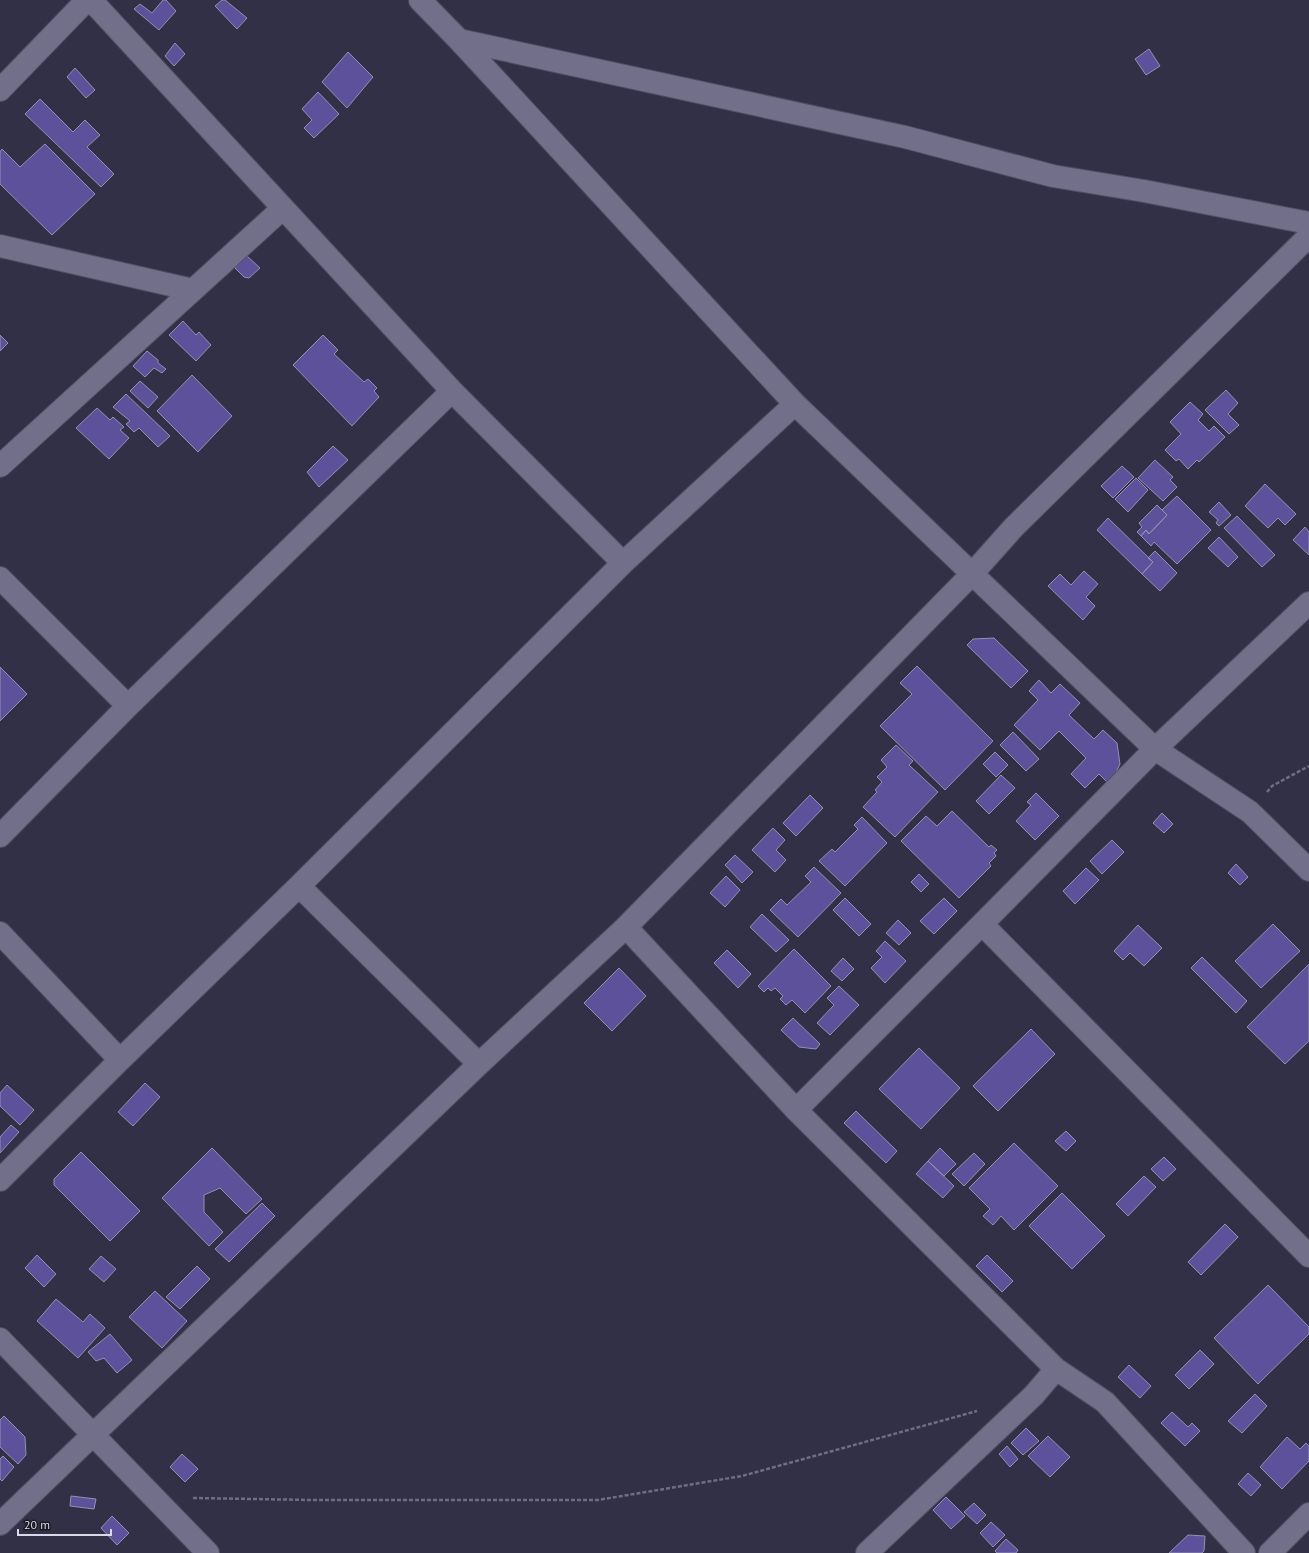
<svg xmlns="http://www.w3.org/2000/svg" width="1309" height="1553" font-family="'PT Sans',sans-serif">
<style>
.building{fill:#5d519c;stroke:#9391ad}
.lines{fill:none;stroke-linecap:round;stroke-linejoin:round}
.street-casing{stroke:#4f4e61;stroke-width:24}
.path{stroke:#6e6d81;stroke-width:2.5;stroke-dasharray:4 2;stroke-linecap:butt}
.street{stroke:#716f89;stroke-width:22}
</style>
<rect width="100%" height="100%" fill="#323047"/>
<path class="building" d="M163,0H166L176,11L159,30L134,9L140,4L152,13Z
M222,0H225L247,18L237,29L215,6Z
M175,43L185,54L174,66L165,56Z
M1149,49L1160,66L1146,75L1135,59Z
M348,52L373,77L347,108L322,82Z
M75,68L95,90L86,98L67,77Z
M318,92L339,114L314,138L304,128L312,120L302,109Z
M40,99L73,132L85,120L100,135L87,147L114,174L101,187L25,114Z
M45,144L95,194L52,235L0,184V152L2,149L20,167Z
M247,256L260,268L249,278L244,277L235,268Z
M183,321L196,335L199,332L211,345L196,361L169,335Z
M0,335L8,343L0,351Z
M323,335L338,350L334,354L364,382L368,379L377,388L374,391L379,397L352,426L293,365Z
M147,351L158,360V363L166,369L162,373L154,368L145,377L133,366Z
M192,375L232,416L198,452L157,411Z
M140,381L158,397L148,408L130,391Z
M1226,390L1238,403L1228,414L1239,425L1229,434L1205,410Z
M126,394L170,436L158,447L139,428L134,432L126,424L130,421L113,407Z
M1190,402L1203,414L1198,420L1209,431L1214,426L1225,437L1199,462L1197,460L1188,469L1179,459L1176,461L1165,450L1181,434L1170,422Z
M97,408L110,420L113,417L124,427L120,430L129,438L109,459L76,428Z
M333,446L348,460L319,487L307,472Z
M1155,460L1173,477L1170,480L1177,487L1163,501L1138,478Z
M1122,466L1134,477L1113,498L1101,486Z
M1136,478L1148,490L1128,512L1115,499Z
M1265,484L1296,514L1285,525L1278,518L1268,528L1245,506Z
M1177,496L1211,530L1177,564L1154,542L1151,546L1141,536L1146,530L1149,534L1167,515L1162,510Z
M1219,502L1231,515L1219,526L1216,523L1218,520L1209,512Z
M1157,505L1167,515L1149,534L1146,530L1141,536L1137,532L1142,527L1139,523Z
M1237,516L1275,555L1262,567L1224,528Z
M1108,518L1153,562L1142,574L1097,530Z
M1305,527L1309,532V555L1293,540Z
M1219,537L1238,557L1228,567L1208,548Z
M1155,551L1177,573L1160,591L1142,574L1153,562L1148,558Z
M1084,571L1098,584L1086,597L1095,606L1083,620L1048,586L1060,574L1071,585Z
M994,638L1028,671L1011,688L967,645L973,639Z
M917,666L993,741L945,790L880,726L912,694L900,683Z
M0,667L27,694L0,721Z
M1039,680L1051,693L1060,684L1080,703L1069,715L1094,739L1103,730L1117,743L1120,764L1110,785L1099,774L1085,788L1071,774L1086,758L1059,731L1040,750L1014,725L1038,700L1029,691Z
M1013,732L1039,759L1026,771L1000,745Z
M896,745L913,761L909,765L938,792L895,837L863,807L877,792L875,790L882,782L877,777L887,767L881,760Z
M995,752L1008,765L996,777L983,764Z
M1001,775L1015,788L989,814L976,801Z
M1036,793L1059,816L1035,840L1016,821L1031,805L1027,802Z
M810,795L823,808L796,836L783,823Z
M952,811L989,847L991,845L997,850L994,853L996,856L989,863L991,866L959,898L901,841L926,816L937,826Z
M1162,813L1173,824L1164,833L1153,823Z
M862,817L887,843L845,886L819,861L832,849L835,852L858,829L854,825Z
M773,828L785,840L776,850L786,860L775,872L752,850Z
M1112,840L1124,852L1102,874L1090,861Z
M735,855L753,872L742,883L725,865Z
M1236,864L1248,877L1240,885L1228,873Z
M814,867L841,893L798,937L770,910L781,899L787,905L811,882L805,876Z
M1086,868L1099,880L1075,904L1063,891Z
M919,874L929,884L921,892L911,882Z
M726,876L740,890L725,907L710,893Z
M845,898L871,924L859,936L833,910Z
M944,898L957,911L934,934L920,921Z
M762,914L789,940L776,952L750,927Z
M898,920L911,933L899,945L886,933Z
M1273,924L1300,951L1261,988L1235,961Z
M1138,925L1162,948L1144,966L1130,953L1123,960L1114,951Z
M885,941L906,961L885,983L871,968L882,957L876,951Z
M794,949L831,986L805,1013L792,1000L786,1005L780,999L783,996L775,988L771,991L768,988L764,992L758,986Z
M727,950L751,974L738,988L714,963Z
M1202,957L1247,1001L1236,1013L1191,968Z
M843,958L854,969L842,981L831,971Z
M1309,964V1041L1285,1064L1247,1027Z
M619,968L646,996L612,1031L584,1003Z
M839,986L859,1005L830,1035L817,1023L834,1005L827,998Z
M793,1018L820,1044L816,1049L799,1047L781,1030Z
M1031,1029L1055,1054L998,1111L973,1086Z
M919,1048L960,1088L921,1129L879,1089Z
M145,1083L160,1097L133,1126L118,1112Z
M7,1085L34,1110L20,1125L0,1106V1093Z
M856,1111L897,1151L886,1163L844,1123Z
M11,1125L19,1132L0,1153V1137Z
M1066,1131L1076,1141L1066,1151L1055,1141Z
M1014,1143L1058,1186L1014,1230L1001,1216L993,1225L983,1216L990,1209L969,1188Z
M212,1148L262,1199L246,1214L220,1188L204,1195V1212L223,1232L209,1246L162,1198Z
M940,1148L956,1164L944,1176L928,1161Z
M81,1152L140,1211L110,1241L54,1185V1179Z
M974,1153L985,1164L964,1186L952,1174Z
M1164,1157L1176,1169L1163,1181L1151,1169Z
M928,1161L954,1186L943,1198L916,1174Z
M1144,1176L1156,1187L1128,1216L1116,1204Z
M1062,1193L1105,1236L1072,1269L1029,1226Z
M262,1203L275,1216L229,1262L215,1249Z
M1225,1224L1238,1237L1201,1275L1188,1262Z
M37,1255L56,1274L44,1287L25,1268Z
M987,1255L1013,1281L1002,1292L976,1266Z
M101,1256L116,1269L104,1282L89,1269Z
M197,1266L210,1279L180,1309L166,1297Z
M1268,1285L1309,1327V1334L1258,1384L1214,1338Z
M155,1291L187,1321L162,1348L129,1317Z
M56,1299L83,1322L90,1314L105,1328L78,1358L37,1321Z
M110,1334L132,1360L117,1373L104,1358L96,1361L88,1352Z
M1200,1350L1214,1364L1189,1389L1175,1375Z
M1129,1365L1151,1386L1140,1398L1118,1377Z
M1255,1394L1267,1406L1242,1433L1228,1421Z
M1172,1412L1188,1427L1192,1423L1200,1431L1185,1446L1161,1423Z
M4,1416L25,1437L26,1455L18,1464L0,1447V1420Z
M1026,1428L1039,1441L1023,1455L1011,1443Z
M1048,1436L1070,1457L1050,1477L1028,1456Z
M1287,1437L1300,1449L1306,1443L1309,1446V1461L1282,1489L1260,1467Z
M1007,1446L1018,1459L1010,1467L999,1454Z
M182,1454L198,1469L185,1482L170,1467Z
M3,1456L14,1467L2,1481L0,1479V1459Z
M1248,1473L1261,1485L1251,1496L1238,1484Z
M71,1496L96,1499L94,1509L70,1506Z
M946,1497L965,1516L951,1529L933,1510Z
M974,1503L986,1515L977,1524L964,1512Z
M112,1516L129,1533L117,1545L101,1528Z
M991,1522L1005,1535L993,1547L980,1533Z
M1188,1535L1205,1536L1204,1551L1202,1553H1169Z
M1006,1539L1018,1550L1016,1553H997L995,1551Z"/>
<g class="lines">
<g class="street-casing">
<path id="street" d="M91,0L452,391L623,563
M420,0L459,40L795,404L1155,749L1250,812L1309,870
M459,40L905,137L1053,176L1144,191L1309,223
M0,90L87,0
M0,246L193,290
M0,466L282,209
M0,578L128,706
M0,836L128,706L452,391
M299,886L479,1064
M982,924L1309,1256
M626,927L796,1110L1056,1369L1105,1402L1244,1553
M0,933L120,1060
M796,1110L982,924L1155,749L1309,603
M0,1180L120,1060L299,886L623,563L795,404
M0,1339L208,1553
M0,1524L479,1064L626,927L972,574L1013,528L1309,236
M867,1553L1034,1395L1056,1369
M1270,1553L1309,1514"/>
</g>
<path class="path" d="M1267,792L1272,786L1309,766
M193,1498L312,1500H598L742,1476L977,1411"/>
<use href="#street" class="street"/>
</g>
<path d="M18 1529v6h93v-6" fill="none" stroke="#d9d8e7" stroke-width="2"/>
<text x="24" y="1529" font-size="12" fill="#d9d8e7" stroke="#1a1a24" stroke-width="3" paint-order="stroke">20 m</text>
</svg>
